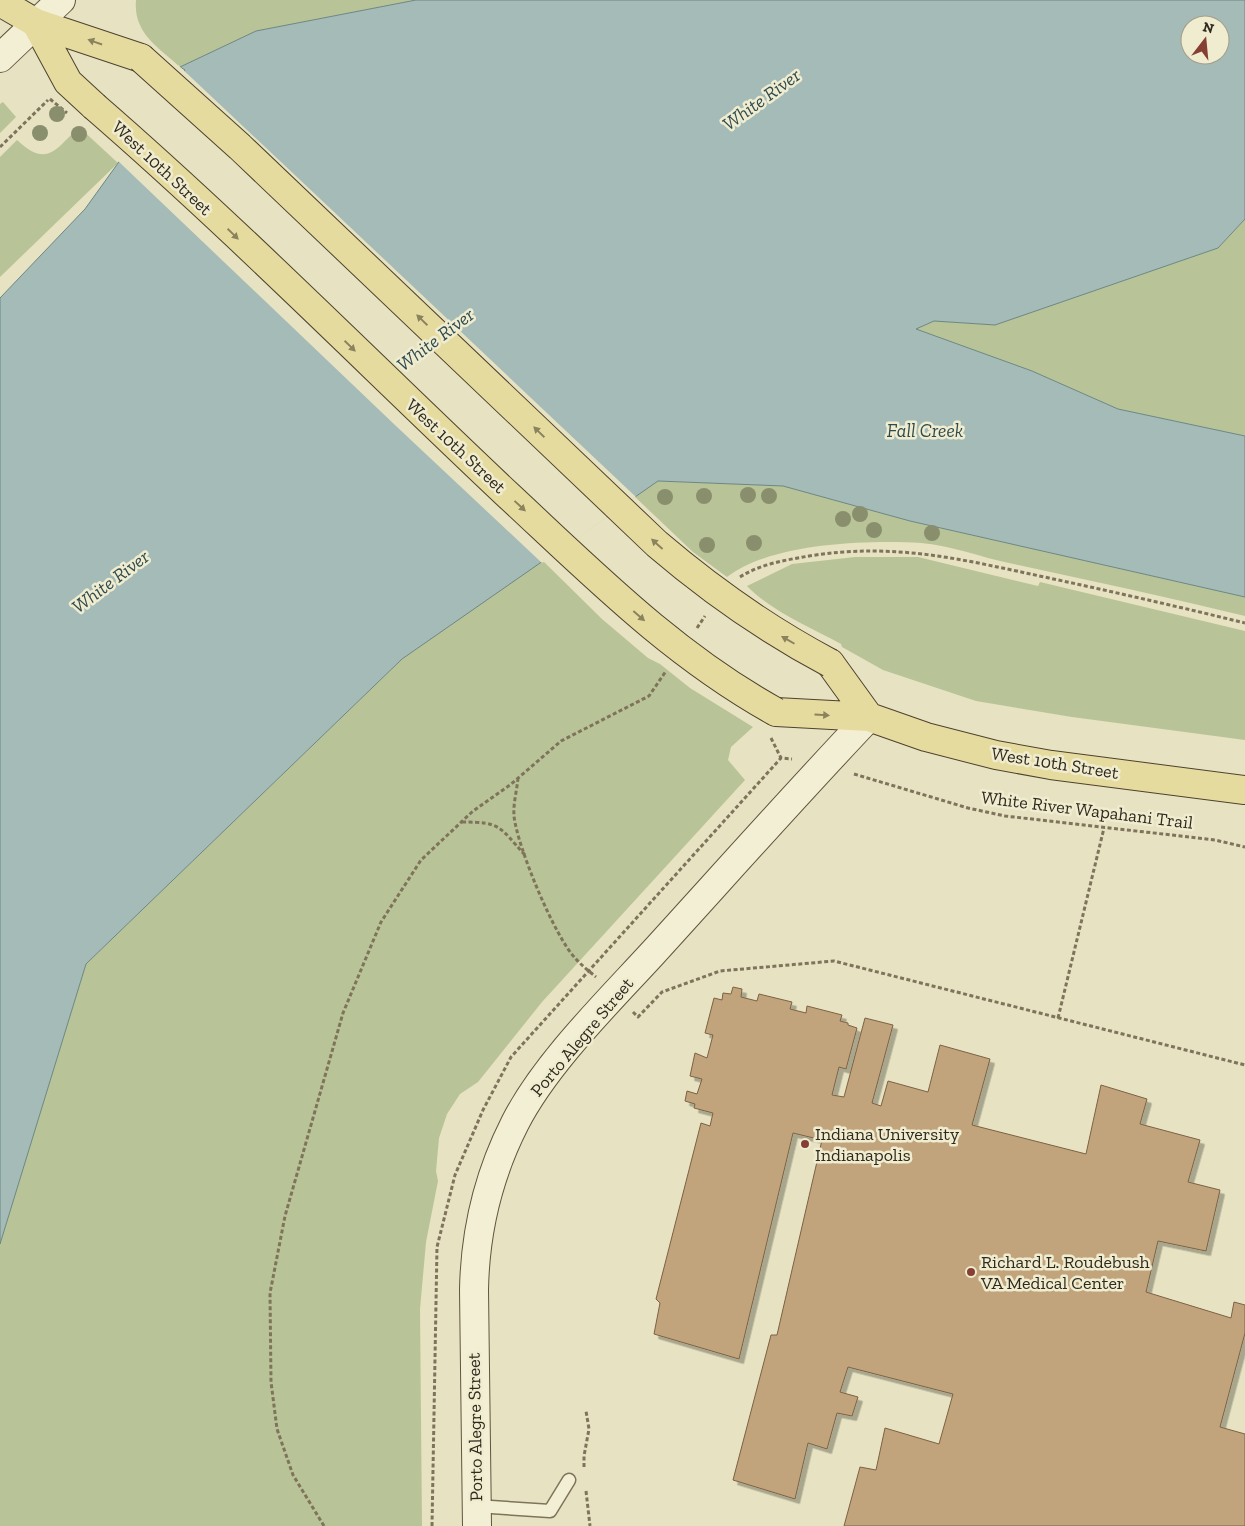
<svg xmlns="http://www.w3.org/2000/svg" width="1245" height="1526" font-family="'Zilla Slab',serif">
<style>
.green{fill:#b8c497}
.water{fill:#a4bbb7;stroke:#6c8784;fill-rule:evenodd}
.pier{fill:#e7e2c2}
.building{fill:#c1a37c;stroke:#7b6244;filter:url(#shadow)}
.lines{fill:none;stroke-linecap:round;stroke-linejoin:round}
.lane-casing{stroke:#7f745b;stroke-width:15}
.secondary-casing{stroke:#60553f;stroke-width:30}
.primary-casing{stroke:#4d422f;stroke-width:30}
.path{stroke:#7f745b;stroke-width:3;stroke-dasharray:4 2.5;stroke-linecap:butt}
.lane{stroke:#f3efd4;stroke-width:12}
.secondary{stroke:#f3efd4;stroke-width:28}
.primary{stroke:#e6db9e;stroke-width:28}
.primary-bridge-casing{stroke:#4d422f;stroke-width:30;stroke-linecap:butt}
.path-bridge{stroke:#7f745b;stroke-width:3;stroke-dasharray:4 2.5;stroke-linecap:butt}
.primary-bridge{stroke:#e6db9e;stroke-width:28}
.tree{fill:#898e6d}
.oneway{fill:#8b825e}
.poi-dot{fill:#863f33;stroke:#f0ecd0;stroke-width:2}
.labels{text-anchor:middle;stroke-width:5;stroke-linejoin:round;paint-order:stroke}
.street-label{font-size:18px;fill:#302a1e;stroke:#f0ecd0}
.poi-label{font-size:18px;fill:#302a1e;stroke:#f0ecd0;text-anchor:start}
.water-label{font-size:19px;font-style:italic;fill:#2f4b4e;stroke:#f0ecd0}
</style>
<defs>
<filter id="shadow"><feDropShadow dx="4.5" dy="4.5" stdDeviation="0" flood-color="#0004"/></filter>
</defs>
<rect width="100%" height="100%" fill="#e7e2c2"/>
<path class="green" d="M136,0H416L256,31L180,67C158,47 133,33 136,0Z
M3,102L16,117L0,133V104Z
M79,127L118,163L0,277V157L17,140C47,168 55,150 79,127Z
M1245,219V436L1118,409L1032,371L916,329L934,321L995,325L1218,248Z
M658,481L783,486L910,521L1245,597V616C1167,597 1088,580 1009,563C980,557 950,545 921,543C866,540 771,543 727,577L693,552L634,496Z
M855,557H918L1038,586L1040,582L1245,631V740L1072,717L976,701L883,670L842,647L841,644C810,627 772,612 747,586L792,564Z
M542,560L602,619L648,658L660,664L690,688L753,727L731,747L728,760L745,780L542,1002L478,1082L460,1094L447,1114L439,1138L436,1171L438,1181L426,1242L420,1309L422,1526H0V1244L86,964L402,659Z"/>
<path class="water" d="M416,0H1245V219L1218,248L995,325L934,321L916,329L1032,371L1118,409L1245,436V597L910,521L783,486L658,481L402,659L86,964L0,1244V298L85,209L185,70L180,67L256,31ZM1190,25H1220V55H1190Z"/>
<path class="pier" d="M178,65L368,244L636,497L542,563L396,426L117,160L182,71L178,69Z"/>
<path class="building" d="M733,987L742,989L741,997L757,1001L759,994L792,1002L790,1009L806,1013L807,1006L842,1015L840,1021L848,1023V1025L857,1028L846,1069L839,1067L832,1095L844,1097L865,1018L893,1025L872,1103L881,1106L888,1081L928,1092L940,1045L990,1059L972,1125L1086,1154L1101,1085L1147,1099L1140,1124L1200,1140L1188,1182L1220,1190L1206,1251L1158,1241L1146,1292L1231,1318L1234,1302L1245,1305V1333L1220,1427L1245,1434V1526H844L860,1467L876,1470L885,1428L939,1444L953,1394L848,1367L840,1392L858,1397L852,1416L837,1413L827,1449L808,1443L795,1499L733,1480L771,1335H777L822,1140L793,1133L739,1359L654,1334L660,1303L656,1299L701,1123L710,1126L713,1113L694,1108L695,1104L685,1101L687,1091L697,1094L702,1079L690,1076L695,1053L707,1058L713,1035L705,1033L714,998L722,1000L723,993L731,994Z"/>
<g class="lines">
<g class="lane-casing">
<path id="lane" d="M476,1506L550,1511L569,1480"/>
</g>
<g class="secondary-casing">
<path id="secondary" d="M0,58L61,0
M477,1526L474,1290C475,1232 488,1176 515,1123C545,1064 607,1003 652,954C724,875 795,795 869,717"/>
</g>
<g class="primary-casing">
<path id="primary" d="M0,2L36,23L141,58
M36,23L68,82L94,106
M830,663L869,717
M776,712L869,717L926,737L996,755L1051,765L1245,790"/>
</g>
<path class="path" d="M0,147L48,100
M740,577C760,564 786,560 809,556C897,542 964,560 1049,578C1114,592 1180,607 1245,623
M697,628L705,616
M854,774L968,808L1005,816L1215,840L1245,847
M518,778C517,790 513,804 514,816C517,846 555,938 576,959C582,966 589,971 596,977
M462,822C502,822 499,827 525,855
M633,1012L638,1017L662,992L720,971L834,961L1245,1065
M1058,1018L1104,828
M584,1467V1456L589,1429L586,1411
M586,1491L590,1526
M324,1526L293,1475L277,1429L271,1382L270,1293L285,1216L343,1013L381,922L421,860L473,811L510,785L561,741L649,696L666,671
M432,1526L437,1247L455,1175L483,1110L511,1057L781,758L792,759"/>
<use href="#lane" class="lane"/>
<use href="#secondary" class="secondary"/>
<use href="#primary" class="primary"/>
<g class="primary-bridge-casing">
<path id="primary-bridge" d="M141,58L240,147L657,544C712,591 766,629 830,663
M94,106C237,230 371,366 509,496C594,575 673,655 776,712"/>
</g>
<path class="path-bridge" d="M50,99L67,113
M771,738L781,758"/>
<use href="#primary-bridge" class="primary-bridge"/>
</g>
<g class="tree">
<circle cx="57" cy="114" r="8"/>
<circle cx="40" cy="133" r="8"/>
<circle cx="79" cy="134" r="8"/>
<circle cx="748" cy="495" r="8"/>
<circle cx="704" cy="496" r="8"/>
<circle cx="769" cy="496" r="8"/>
<circle cx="665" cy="497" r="8"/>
<circle cx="860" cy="514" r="8"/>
<circle cx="843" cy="519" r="8"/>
<circle cx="874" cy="530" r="8"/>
<circle cx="932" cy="533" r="8"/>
<circle cx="754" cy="543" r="8"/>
<circle cx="707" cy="545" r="8"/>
</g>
<defs><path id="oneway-solid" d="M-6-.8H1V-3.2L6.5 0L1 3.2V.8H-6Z" transform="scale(1.25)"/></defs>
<g class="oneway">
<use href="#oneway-solid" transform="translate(95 42) rotate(-161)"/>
<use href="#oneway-solid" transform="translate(233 234) rotate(44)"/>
<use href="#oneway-solid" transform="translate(422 320) rotate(-136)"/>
<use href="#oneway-solid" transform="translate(350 346) rotate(44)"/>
<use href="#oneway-solid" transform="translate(539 432) rotate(-136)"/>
<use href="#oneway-solid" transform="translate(520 506) rotate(43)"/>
<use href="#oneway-solid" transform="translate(657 544) rotate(-138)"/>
<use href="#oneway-solid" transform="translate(639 616) rotate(41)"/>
<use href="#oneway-solid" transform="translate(788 640) rotate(-150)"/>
<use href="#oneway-solid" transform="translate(822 715) rotate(3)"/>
</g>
<g class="poi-dot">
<circle cx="805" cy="1144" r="5"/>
<circle cx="971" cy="1272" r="5"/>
</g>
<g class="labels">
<g class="street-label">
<text transform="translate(162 168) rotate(43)" y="6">West 10th Street</text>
<text transform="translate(456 446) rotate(43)" y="6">West 10th Street</text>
<text transform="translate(1055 763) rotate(9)" y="6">West 10th Street</text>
<text transform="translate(1087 810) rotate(7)" y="6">White River Wapahani Trail</text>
<text transform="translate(582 1037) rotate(-50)" y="6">Porto Alegre Street</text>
<text transform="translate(475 1427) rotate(-91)" y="6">Porto Alegre Street</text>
</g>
<g class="poi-label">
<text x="815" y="1140">Indiana University<tspan x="815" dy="21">Indianapolis</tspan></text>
<text x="981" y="1268">Richard L. Roudebush<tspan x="981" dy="21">VA Medical Center</tspan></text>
</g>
<g class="water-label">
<text transform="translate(761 99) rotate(-36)" y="7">White River</text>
<text transform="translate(435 339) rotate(-37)" y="7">White River</text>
<text x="925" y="437">Fall Creek</text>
<text transform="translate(110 581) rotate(-37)" y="7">White River</text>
</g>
</g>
<g transform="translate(1205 40) rotate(16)"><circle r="24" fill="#f0ecd0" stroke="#a39e89"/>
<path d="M0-4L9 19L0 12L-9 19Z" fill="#863f33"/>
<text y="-8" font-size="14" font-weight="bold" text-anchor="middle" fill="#302a1e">N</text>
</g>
</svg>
